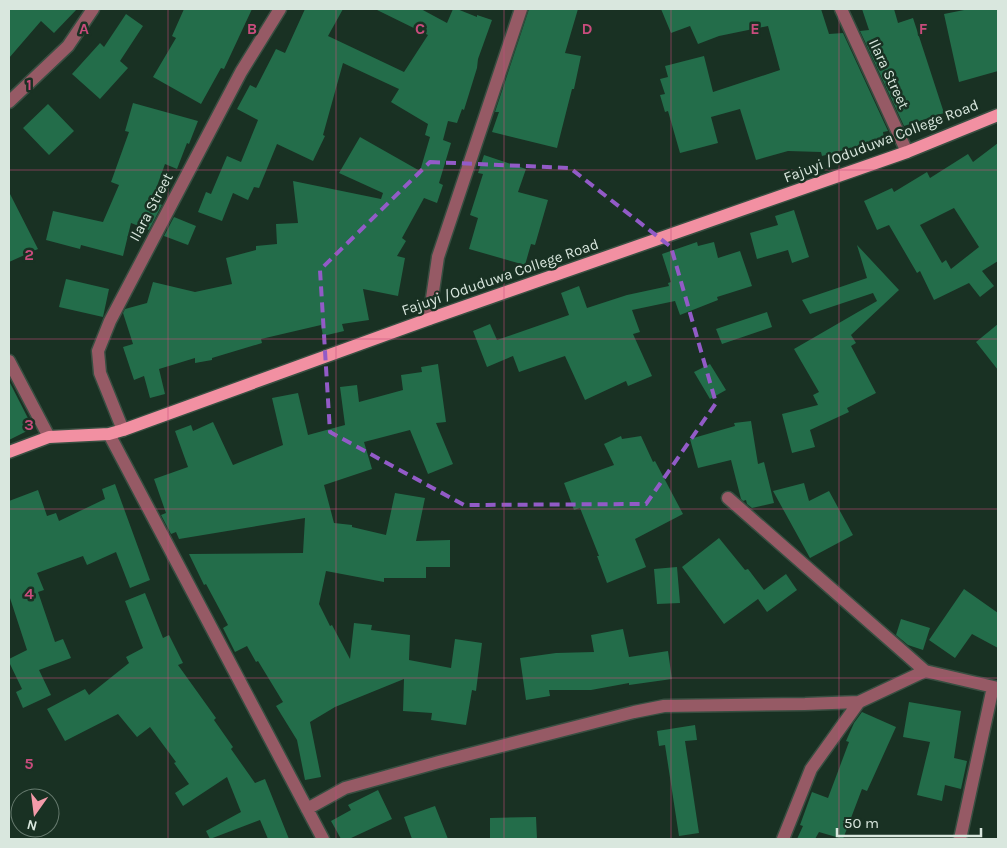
<svg xmlns="http://www.w3.org/2000/svg" width="1007" height="848" font-family="Karla,sans-serif">
<style>
.building{fill:#236d4a;fill-rule:evenodd}
.lines{fill:none;stroke-linecap:round;stroke-linejoin:round}
.minor-casing{stroke:#384e41;stroke-width:15}
.primary-casing{stroke:#384e41;stroke-width:15}
.minor{stroke:#965a65;stroke-width:12}
.primary{stroke:#f290a2;stroke-width:12}
.marked{fill:none;stroke:#925bc7;stroke-width:4;stroke-dasharray:10 6;stroke-linejoin:round}
.grid{fill:none;stroke:#c84c7c;stroke-width:1;stroke-opacity:0.55}
.labels{text-anchor:middle;stroke-width:5;stroke-linejoin:round;paint-order:stroke}
.street-label{font-size:15px;fill:#d9e7de;stroke:#193123}
.grid-label{font-size:16px;text-anchor:middle;font-weight:bold;fill:#c84c7c;stroke:#193123;stroke-width:5;stroke-linejoin:round;paint-order:stroke}
</style>
<rect width="100%" height="100%" fill="#193123"/>
<path class="building" d="M9,9H77L54,33L41,21L9,58Z
M184,9H252L224,69L221,68L201,104L153,77L176,38L172,36Z
M305,9H343L328,36L404,72L428,35L375,9H421L447,23L453,9H457L477,17V15L492,20L478,59L477,68L464,110L462,109L457,123L448,121L443,140L451,143L439,183L443,185L437,203L424,198L402,238L406,241L397,256L405,258L398,296L363,289L369,320L342,324L344,331L323,336L321,325L261,339L262,343L212,358V360L195,363V358L159,369L165,394L150,398L144,376L134,380L123,347L133,344L123,313L125,309L147,303L153,282L195,292L232,284L226,258L256,250V246L277,244L276,224L298,223L293,181L381,199L383,193L339,173L360,137L420,171L430,137L425,135L428,124L391,102L399,89L343,63L323,135L325,136L313,161L277,144L259,188L254,187L248,200L233,193L222,221L198,212L206,192L211,194L227,156L241,162L258,120L237,109L250,85L256,88L276,49L285,53Z
M529,9H578L565,53L581,56L574,89H572L557,148L492,132L499,112H495Z
M661,9H821L829,34L843,33L888,131L883,132L884,139L822,156L821,152L788,151L756,160L740,109L711,117L718,143L680,153L668,111L665,112L660,95L665,94L660,79L668,77L665,66L704,56L713,92L780,70L768,26L719,36L698,44L690,26L671,33Z
M862,9H894L898,23L913,18L944,113L904,126L860,31L869,30Z
M969,9H998V71L959,82L944,14Z
M126,14L143,26L120,61L128,68L100,99L72,74L100,43L104,47Z
M133,103L198,121L189,144L187,143L177,169L165,164L152,200L162,205L149,230L131,223L123,256L81,245L80,249L46,240L53,211L103,222L119,185L111,182L129,132L125,131Z
M48,104L74,131L49,155L23,128Z
M998,143V261L982,271L994,286L980,297L969,283L934,300L920,271L917,273L889,225L877,230L864,201L892,188L894,192L927,172L930,178L968,154L973,162ZM954,208L979,247L951,269L946,260L942,263L920,225Z
M484,155L526,169L518,192L548,200L535,245L531,244L525,265L469,249L478,218L470,215L483,174L478,173Z
M9,192L38,249L9,262Z
M794,210L809,257L792,263L788,250L757,259L750,233L778,225L775,216Z
M174,217L196,226L188,245L164,236Z
M697,242L698,246L714,242L718,258L740,251L752,286L717,297L718,300L680,315L675,301L632,310L640,332L633,334L652,376L628,386L626,381L585,400L565,356L519,372L513,356L487,367L473,331L490,324L497,340L569,315L561,293L579,286L587,308L627,295L669,286L668,283L671,282L662,254Z
M857,245L899,290L851,335L856,343L851,346L876,393L847,408L849,412L810,430L815,447L792,453L782,414L818,405L813,395L819,392L794,349L877,301L873,293L810,314L802,300L867,278Z
M66,279L109,289L103,317L59,307Z
M767,312L772,327L722,344L716,329Z
M998,324V370L976,342Z
M438,364L446,422L436,423L453,464L428,474L410,430L364,442L372,469L324,485L334,523L352,525V527L386,535L395,493L425,498L416,541L450,540V567H426V578H384V582L326,571L319,604L330,626L332,625L350,659L354,623L372,625L371,630L410,635L409,660L451,668L455,639L482,643L476,691L472,690L466,725L431,720L432,713L403,711L404,679L335,707L310,722L321,777L305,780L297,740L276,706L283,702L258,661L256,662L247,646L235,652L223,628L228,625L206,584L204,585L189,554L303,553L305,518L179,539L176,532L171,534L161,515L166,513L154,479L188,467L175,431L191,425L193,431L213,422L233,465L283,445L272,398L298,393L308,435L345,425L340,387L357,385L359,402L403,390L401,375L422,372L421,367Z
M710,364L726,390L710,399L694,372Z
M9,381L33,428L9,440Z
M751,421L758,464L764,462L774,503L752,508L747,504L746,500L743,501L741,499L731,460L698,468L690,439L735,426L734,423Z
M621,436L622,439L641,436L653,462L655,461L683,514L635,539L646,567L607,583L597,556H599L580,508L574,510L564,483L614,465L604,444Z
M804,483L809,501L829,491L853,535L810,558L773,491Z
M115,484L150,580L130,588L116,552L87,565L83,556L37,573L44,590L38,592L55,642L63,639L71,658L39,670L51,695L23,708L16,692L22,689L9,662V659L27,650L9,595V501L38,490L47,516L56,513L59,521L105,499L102,489Z
M719,538L745,570L748,569L764,590L786,574L797,590L767,612L758,599L724,624L682,567Z
M677,567L680,603L657,604L654,569Z
M964,589L998,613V648L972,634L955,658L929,640Z
M145,593L163,638L169,635L183,663L178,665L216,718L214,720L233,747L231,749L255,783L265,779L289,839H268L260,820L210,839L206,831L241,812L227,777L183,806L175,793L189,784L174,763L176,762L150,727L137,737L118,714L65,741L47,709L85,689L89,695L129,663L126,657L143,648L125,601Z
M901,619L930,628L923,650L908,645L896,635Z
M623,629L629,657L668,651L672,679L629,685V683L591,690H549L550,696L526,700L520,658L556,653L594,652L591,635Z
M909,702L961,711L954,758L967,761L961,789L945,785L942,801L917,795L930,742L903,737Z
M862,712L896,727L867,791L862,789L843,839L819,832L815,839H797L803,826L800,825L812,792L828,798L849,742L846,741L854,723Z
M695,725L697,740L685,741L699,833L679,836L665,745L659,746L657,731Z
M378,790L392,819L349,839H341L331,821L351,810L348,805Z
M435,806L448,839H412L404,817Z
M536,817L537,839H490V818Z"/>
<g class="lines">
<g class="minor-casing">
<path id="minor" d="M841,9L907,152
M9,102L68,46L93,9
M429,319L438,257L521,9
M9,361L49,437
M123,430L100,373L98,351L110,321L241,72L280,9
M109,434L323,839
M728,498L925,671
M307,809L345,788L439,762L634,712L664,706L805,704L859,702
M783,839L811,769L859,702L925,671L998,688
M960,839L993,687"/>
</g>
<g class="primary-casing">
<path id="primary" d="M9,452L49,437L109,434L123,430L429,319L907,152L998,115"/>
</g>
<use href="#minor" class="minor"/>
<use href="#primary" class="primary"/>
</g>
<path class="marked" d="M430,162L570,168L671,247L716,403L646,504L464,505L330,432L320,270Z"/>
<path class="grid" d="M168,9V839M336,9V839M504,9V839M671,9V839M839,9V839M9,170H998M9,339H998M9,509H998M9,678H998"/>
<g class="labels">
<g class="street-label">
<text transform="translate(889 74) rotate(65)" y="5">Ilara Street</text>
<text transform="translate(881 141) rotate(-21)" y="5">Fajuyi /Oduduwa College Road</text>
<text transform="translate(151 207) rotate(-62)" y="5">Ilara Street</text>
<text transform="translate(500 277) rotate(-19)" y="5">Fajuyi /Oduduwa College Road</text>
</g>
</g>
<g class="grid-label">
<text x="84" y="34">A</text>
<text x="252" y="34">B</text>
<text x="420" y="34">C</text>
<text x="587" y="34">D</text>
<text x="755" y="34">E</text>
<text x="923" y="34">F</text>
<text x="29" y="90">1</text>
<text x="29" y="260">2</text>
<text x="29" y="430">3</text>
<text x="29" y="599">4</text>
<text x="29" y="769">5</text>
</g>
<rect width="1007" height="848" fill="none" stroke="#d9e7de" stroke-width="20"/>
<g transform="translate(35 813) rotate(194)"><circle r="24" fill="#193123" stroke="#667a6e"/>
<path d="M0-4L9 19L0 12L-9 19Z" fill="#f39aa9"/>
<text y="-8" font-size="14" font-weight="bold" text-anchor="middle" fill="#d9e7de">N</text>
</g>
<path d="M837 828v8h144v-8" fill="none" stroke="#d9e7de" stroke-width="2.5"/>
<text x="844" y="828" font-size="15" fill="#d9e7de" stroke="#193123" stroke-width="4" paint-order="stroke">50 m</text>
</svg>
